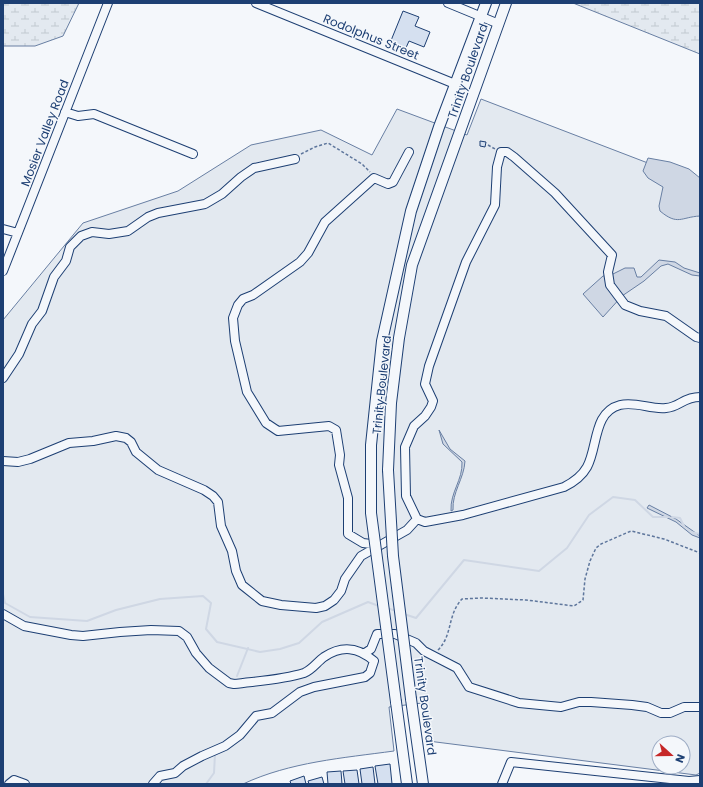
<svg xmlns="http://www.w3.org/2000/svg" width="703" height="787" font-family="Poppins,sans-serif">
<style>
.green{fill:#e3e9f0;stroke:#687fa3;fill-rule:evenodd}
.wetland{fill:url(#wetland-marsh);stroke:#687fa3}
.water{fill:#cfd7e4;stroke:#687fa3}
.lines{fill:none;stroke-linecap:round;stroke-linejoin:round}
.stream{stroke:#cfd7e4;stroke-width:2}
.building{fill:#d5e0f0;stroke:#1d3f73}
.minor-casing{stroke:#1d3f73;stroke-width:10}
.major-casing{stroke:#1d3f73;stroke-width:12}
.path{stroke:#5e769c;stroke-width:1.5;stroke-dasharray:3 2;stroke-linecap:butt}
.minor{stroke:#f4f7fb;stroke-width:8}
.major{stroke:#f4f7fb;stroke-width:10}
.major-bridge-casing{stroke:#1d3f73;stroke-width:12;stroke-linecap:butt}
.major-bridge{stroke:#f4f7fb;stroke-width:10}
.labels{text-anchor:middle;stroke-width:3;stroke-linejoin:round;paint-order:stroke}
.street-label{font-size:12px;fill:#1d3f73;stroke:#f4f7fb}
</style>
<defs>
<pattern id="wetland-marsh" width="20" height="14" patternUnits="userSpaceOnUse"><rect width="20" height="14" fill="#e3e9f0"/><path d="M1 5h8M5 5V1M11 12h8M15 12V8" fill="none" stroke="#c2c9d1"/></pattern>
</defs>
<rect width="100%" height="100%" fill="#f4f7fb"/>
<path class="green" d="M481,99L700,183V773L696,775L428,741L422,703L389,707L394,751C343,758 290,762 243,784H3V320L83,223L178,191L251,145L321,130L372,155L397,109L467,135ZM659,743H683V767H659Z"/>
<path class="wetland" d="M3,3H79L63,36L35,46H3Z
M573,3H700V54Z"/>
<path class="water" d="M648,158L670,162L689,169L700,178V216C681,217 678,226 660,211L659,206L663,187L648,178L643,171Z
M659,260L675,262L684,268L700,273V276L692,275L668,264L661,266L644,281L622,296L603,317L583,294L603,276L611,275L625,268H634L637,277H641Z
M439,430L450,449L465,461C464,479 452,492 453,510L451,511C450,492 463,480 462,462L443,444Z
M649,505L676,519L700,536V538L692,535L676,522L647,508Z"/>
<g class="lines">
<path class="stream" d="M672,517L680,518L684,526
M691,532L700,534
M3,594L5,603L30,617L87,621L116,610L160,599L203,596L211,603L206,629L217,642L260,652L280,649L299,643L322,622L368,602L379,606
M387,608L396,611
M404,614L416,618L464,560L539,571L567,548L589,515L613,497L635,500L653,517H668
M237,676L248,648
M206,784L214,773L215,754"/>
</g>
<path class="building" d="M403,11L419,17L415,26L430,32L424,47L409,41L405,50L390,43Z
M480,141L486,142L485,147L480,146Z
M390,764L392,784H378L375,766Z
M373,767L375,784H362L360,769Z
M357,770L359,784H345L343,771Z
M341,771L342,784H328L327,772Z
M304,776L306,784H291L290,781Z
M322,777L324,784H309L308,781Z"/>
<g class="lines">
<g class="minor-casing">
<path id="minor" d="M256,3L455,84
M448,3L499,24
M65,112L78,116L94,114L193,154
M3,229L18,233
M3,271L108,3
M3,378L19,354L32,324L42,311L54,277L66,261L70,247L81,236L92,232L109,234L128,231L148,217L158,213L205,204L222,194L241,177L254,168L295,159
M3,461L18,462L30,459L69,443L93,441L116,436L126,438L131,442L136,452L158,470L204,490L213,496L218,502L221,526L232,551L236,571L242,585L262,601L281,605L316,608L325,606L334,600L341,591L345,579L361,556L407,530L417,519
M417,519L406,496L405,447L414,426L425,416L431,407L433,401L425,384L429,366L466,262L495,205L497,167L501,152H507L514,157L555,193L612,255L608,272L610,285L625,305L640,311L666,316L696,337L700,338
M417,519L425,522L463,515L564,487C574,482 582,476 587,467C598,447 593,412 620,405C636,401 651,410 666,408C680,407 683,397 700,397
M379,545L363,543L348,534V498L339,465L340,455L336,430L329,426L278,431L266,423L247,392L235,341L233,318L238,305L243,299L253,295L300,262L308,253L325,222L374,178L388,184L393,182L409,152
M3,614L24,626L71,635L83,636L120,632L151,630L179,631L187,637L196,653L209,668L229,683L234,684C257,681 282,680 304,673C312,670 317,662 324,657C342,645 358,647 374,661L370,673L365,677L314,687L300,692L272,713L256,716L240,735L225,746L202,756L183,766L175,773L160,776L153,784
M365,653L371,649L377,634H395L416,643L424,651L457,668L469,687L519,703L561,707L579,702H591L632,705L647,707L661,713H670L684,707H700
M9,784L14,780L25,784
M502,784L511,762L689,781L700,780"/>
</g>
<g class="major-casing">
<path id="major" d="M388,470L391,403L399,338L412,265L506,3
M371,478V445L382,341L411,211L439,127L486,3
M411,699L423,784
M396,702L407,784"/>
</g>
<path class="path" d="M488,145L495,149
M301,154L315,147L328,143L362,164L370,172
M438,650C453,635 447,615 462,599L482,598L526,600L574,606L583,600L585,579L590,561L596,548L601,544L631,531L664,539L700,553"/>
<use href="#minor" class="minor"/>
<use href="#major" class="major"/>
<g class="major-bridge-casing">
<path id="major-bridge" d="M388,470L393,556L411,699
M371,478V513L396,702"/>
</g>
<use href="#major-bridge" class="major-bridge"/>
</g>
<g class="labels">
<g class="street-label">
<text transform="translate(371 37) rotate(22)" y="4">Rodolphus Street</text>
<text transform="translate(468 71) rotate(-71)" y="4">Trinity Boulevard</text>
<text transform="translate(45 133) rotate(-69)" y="4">Mosier Valley Road</text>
<text transform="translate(382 385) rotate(-84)" y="4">Trinity Boulevard</text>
<text transform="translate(425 706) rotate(82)" y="4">Trinity Boulevard</text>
</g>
</g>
<rect width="703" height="787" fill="none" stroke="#1d3f73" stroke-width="8"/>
<g transform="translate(671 755) rotate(111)"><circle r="19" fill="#f4f7fb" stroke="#9eadc5"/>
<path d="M0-3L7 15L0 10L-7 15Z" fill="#c62828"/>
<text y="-6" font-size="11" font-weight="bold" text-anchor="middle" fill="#1d3f73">N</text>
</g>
</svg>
